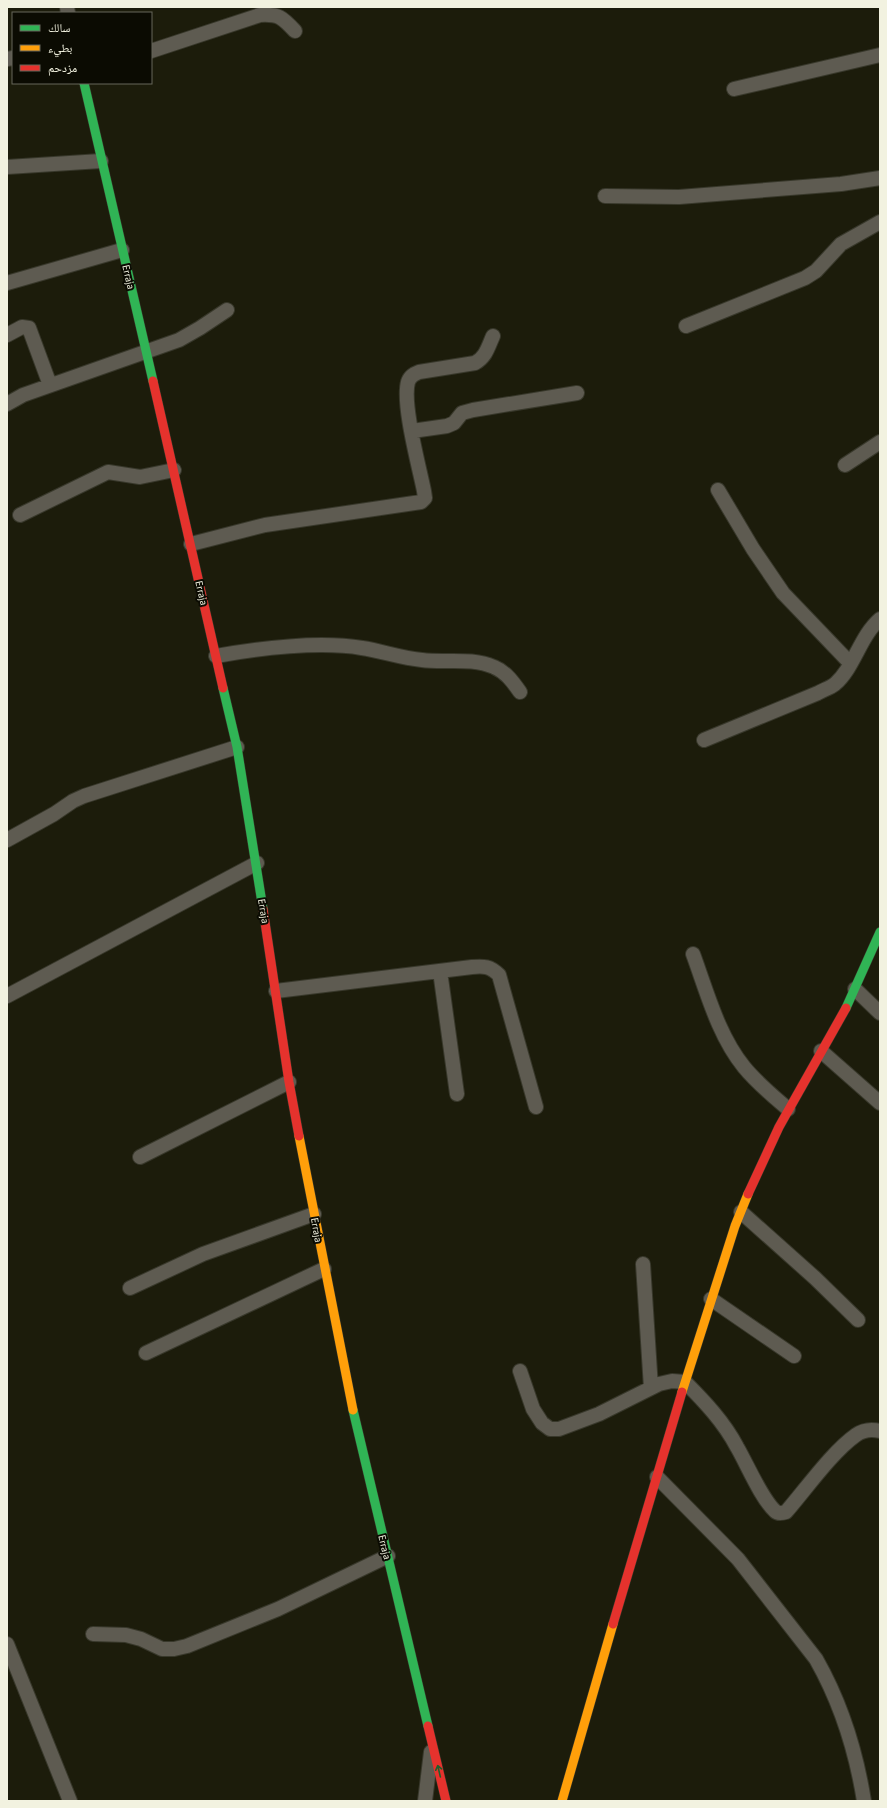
<svg xmlns="http://www.w3.org/2000/svg" width="887" height="1808" font-family="'PT Sans','Noto Naskh Arabic',sans-serif">
<style>
.lines{fill:none;stroke-linecap:round;stroke-linejoin:round}
.street-casing{stroke:#38382b;stroke-width:16}
.fast-casing{stroke:#38382b;stroke-width:10}
.slow-casing{stroke:#38382b;stroke-width:10}
.jam-casing{stroke:#38382b;stroke-width:10}
.street{stroke:#5e5b51;stroke-width:14}
.fast{stroke:#30b455;stroke-width:9}
.slow{stroke:#ff9f0a;stroke-width:9}
.jam{stroke:#e5322d;stroke-width:9}
.oneway{stroke:#1e602c}
.labels{text-anchor:middle;stroke-width:4;stroke-linejoin:round;paint-order:stroke}
.street-label{font-size:10px;fill:#f2f2e0;stroke:#0b0b02}
</style>
<rect width="100%" height="100%" fill="#1c1c0b"/>
<g class="lines">
<g class="street-casing">
<path id="street" d="M67,7L68,13
M151,51L260,15C279,14 282,17 295,31
M7,59L13,58
M734,89L880,55
M7,167L101,161
M605,196L679,197L841,184L880,178
M7,283L122,250
M686,326L805,278L816,271L841,244L880,222
M7,335L22,327L29,328L50,385
M7,404L23,395L179,340L200,328L227,310
M412,431L447,426L454,423L462,413L473,410L577,393
M845,465L880,442
M718,490L753,549L783,593L850,663
M20,515L108,472L140,477L174,470
M191,544L265,525L421,502L425,498L424,491C419,466 402,404 408,382C410,376 414,374 419,372L475,363C486,357 488,347 493,336
M216,656C259,648 320,641 362,648C382,651 401,658 422,660C445,663 472,657 494,667C506,672 513,682 520,692
M704,740L818,693C823,690 830,688 835,684C854,668 860,636 880,619
M7,840L54,814L73,801L84,796L237,747
M693,954C707,992 718,1035 744,1067C757,1083 773,1096 788,1109
M440,971L457,1094
M855,989L880,1013
M276,991L472,967C484,966 490,966 499,975L536,1107
M7,996L257,863
M821,1051L880,1103
M140,1157L289,1082
M741,1212L815,1278L858,1320
M643,1264L651,1388
M130,1288L203,1254L314,1214
M711,1299L794,1356
M146,1353L324,1269
M520,1371L533,1409L542,1423L550,1429H559L599,1414L659,1384L672,1381L685,1382C704,1401 724,1422 737,1447C747,1464 761,1498 775,1511C778,1514 783,1513 786,1512C806,1489 832,1452 856,1435C863,1430 872,1429 880,1431
M657,1477L738,1559L816,1659C841,1703 856,1751 864,1801
M93,1634L126,1635L141,1639L162,1649H174L187,1646L278,1609L388,1556
M7,1644L70,1801
M425,1801L431,1752"/>
</g>
<g class="fast-casing">
<path id="fast" d="M84,83L153,381
M223,688L237,747L263,909
M846,1008L880,932
M353,1410L428,1726"/>
</g>
<g class="slow-casing">
<path id="slow" d="M299,1136L353,1410
M682,1392L735,1226L748,1194
M562,1801L613,1624"/>
</g>
<g class="jam-casing">
<path id="jam" d="M153,381L223,688
M263,909L289,1082L299,1136
M748,1194L779,1127L846,1008
M613,1624L682,1392
M428,1726L446,1801"/>
</g>
<use href="#street" class="street"/>
<use href="#fast" class="fast"/>
<use href="#slow" class="slow"/>
<use href="#jam" class="jam"/>
</g>
<defs><path id="oneway-shaft" d="M-6 0H5M1.5-3L5.5 0L1.5 3" fill="none" stroke-width="1.6" stroke-linecap="round" stroke-linejoin="round"/></defs>
<use class="oneway" href="#oneway-shaft" transform="translate(439 1771) rotate(-103)"/>
<g class="labels">
<g class="street-label">
<text transform="translate(129 277) rotate(77)" y="4">Erraja</text>
<text transform="translate(202 593) rotate(77)" y="4">Erraja</text>
<text transform="translate(264 911) rotate(81)" y="4">Erraja</text>
<text transform="translate(317 1230) rotate(80)" y="4">Erraja</text>
<text transform="translate(385 1547) rotate(76)" y="4">Erraja</text>
</g>
</g>
<rect width="887" height="1808" fill="none" stroke="#f2f2e0" stroke-width="16"/>
<rect x="12" y="12" width="140" height="72" fill="#0b0b02" stroke="#67675b"/>
<rect x="20" y="25" width="20" height="6" fill="#30b455" stroke="#67675b"/>
<text x="48" y="32" font-size="12" fill="#f2f2e0">سالك</text>
<rect x="20" y="45" width="20" height="6" fill="#ff9f0a" stroke="#67675b"/>
<text x="48" y="52" font-size="12" fill="#f2f2e0">بطيء</text>
<rect x="20" y="65" width="20" height="6" fill="#e5322d" stroke="#67675b"/>
<text x="48" y="72" font-size="12" fill="#f2f2e0">مزدحم</text>
</svg>
